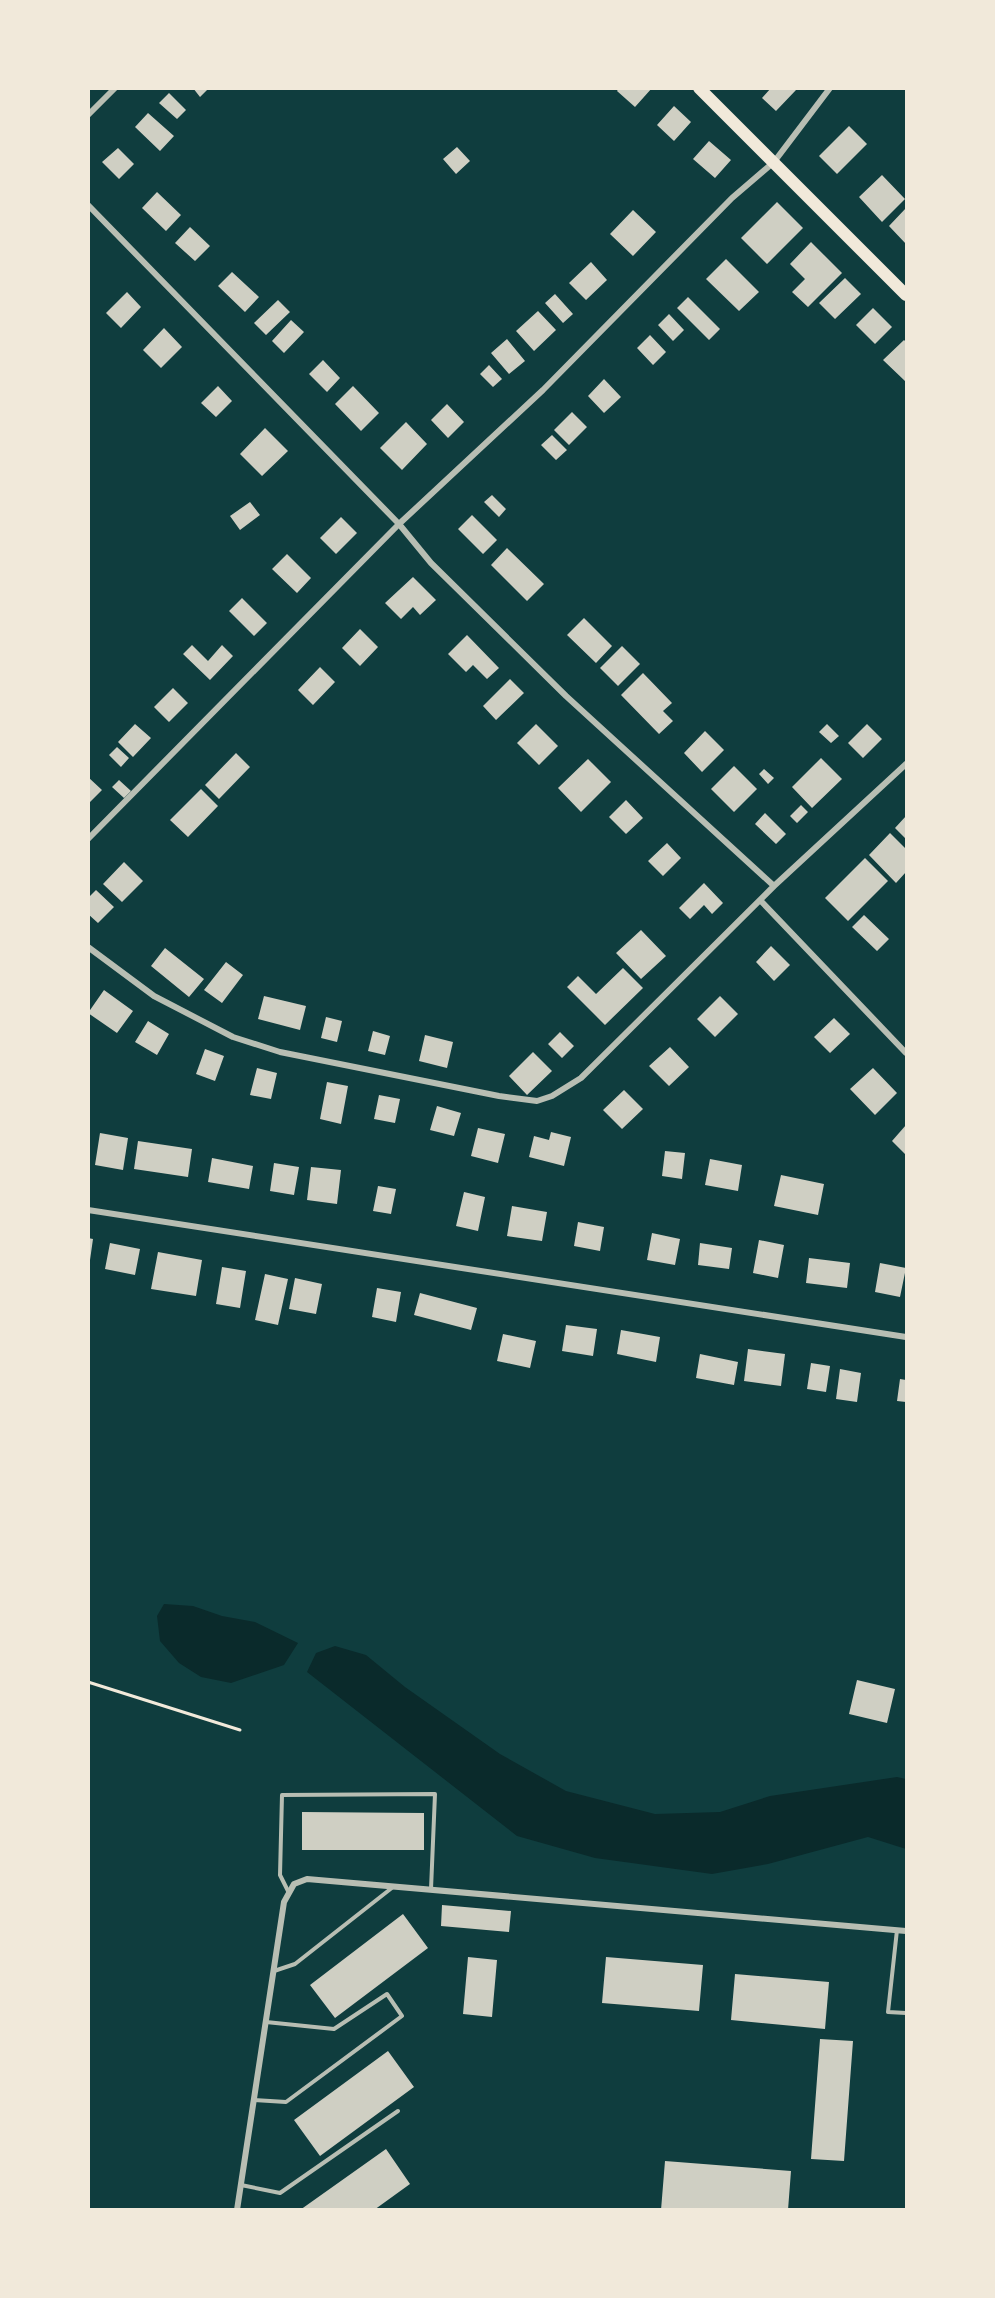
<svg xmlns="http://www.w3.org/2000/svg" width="995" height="2298" font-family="'Noto Sans',sans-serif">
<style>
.water{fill:#0a2a2b}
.building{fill:#cfcfc3}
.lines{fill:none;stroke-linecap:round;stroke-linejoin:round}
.path{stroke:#f1e9da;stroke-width:3}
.service{stroke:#b8beb3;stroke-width:4}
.minor{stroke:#b8beb3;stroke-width:6}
.primary{stroke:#f1e9da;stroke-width:12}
</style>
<rect width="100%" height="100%" fill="#0f3d3e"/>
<path class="water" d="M164,1604L193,1606L222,1616L255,1622L298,1643L284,1665L231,1683L201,1677L179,1663L160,1641L157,1616Z
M335,1646L366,1655L405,1687L500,1754L566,1791L655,1814L720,1812L770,1796L897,1777L906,1779V1849L868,1837L768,1864L712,1874L595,1858L517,1836L307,1672L316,1653Z"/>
<path class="building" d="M193,88H209L200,97Z
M619,88H652L635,107L617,91Z
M771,88H794L796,90L776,111L762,98Z
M169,93L186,110L177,119L159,103Z
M674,106L691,122L674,141L657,125Z
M148,113L174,136L160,151L135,127Z
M849,126L867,144L837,174L819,156Z
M709,141L731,160L715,178L693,159Z
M457,147L470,161L456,174L443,159Z
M118,148L134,164L119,179L102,162Z
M882,175L905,199L882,222L859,197Z
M157,192L181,215L166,231L142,208Z
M777,202L803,228L767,264L741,238Z
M906,208V244L889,226Z
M633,210L656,232L633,256L610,234Z
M190,227L210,246L195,261L175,243Z
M811,242L842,273L808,307L792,292L805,279L790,264Z
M726,259L759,292L739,311L706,279Z
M591,262L607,280L586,300L569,283Z
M232,272L259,297L245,312L218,286Z
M845,278L861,294L835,319L819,303Z
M127,292L141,307L121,328L106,313Z
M555,294L573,314L563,323L545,303Z
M688,297L720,329L709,340L677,308Z
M278,300L290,312L266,335L254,323Z
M873,308L892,327L875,344L856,325Z
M538,311L556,330L534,351L516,331Z
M669,314L684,330L673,341L658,325Z
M291,320L304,332L284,353L272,341Z
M164,328L182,347L161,368L143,350Z
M650,335L666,352L653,365L637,348Z
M507,339L525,361L509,374L491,353Z
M904,340L906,342L905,381L883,360Z
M323,360L340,378L327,392L309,374Z
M489,365L502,379L493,387L480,374Z
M604,379L621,397L604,413L588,396Z
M218,386L232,401L216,417L201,403Z
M353,386L379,413L361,431L335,404Z
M447,404L464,422L448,438L431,420Z
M572,412L587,427L569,445L554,430Z
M406,422L427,444L402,470L380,448Z
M265,428L288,451L262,476L240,454Z
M552,435L567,450L556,460L541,445Z
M492,495L506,509L499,517L484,502Z
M250,502L260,515L240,530L230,516Z
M472,515L497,540L483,554L458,529Z
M341,517L357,533L336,554L320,538Z
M507,548L544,584L527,601L491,565Z
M287,554L311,578L297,593L272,569Z
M413,577L436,600L420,615L413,607L401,619L385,603Z
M242,598L267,623L254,636L229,611Z
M584,618L612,646L596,663L567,635Z
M360,629L378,647L360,666L342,648Z
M467,635L499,668L487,679L473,665L466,672L448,654Z
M192,645L208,661L222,645L233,656L210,680L183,654Z
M622,646L640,664L618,686L600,668Z
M320,667L335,682L313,705L298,690Z
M643,673L672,703L663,711L673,721L659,734L621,695Z
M510,679L524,693L496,720L483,706Z
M173,688L188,703L169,722L154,707Z
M135,724L151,738L133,757L118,742Z
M536,724L558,746L539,765L517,743Z
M827,724L839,736L831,743L819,732Z
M867,724L882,739L863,758L848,743Z
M705,731L724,750L702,772L684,753Z
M117,747L129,758L121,767L109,755Z
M236,753L250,767L219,799L205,785Z
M821,758L842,779L812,808L792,787Z
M588,759L611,782L581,812L558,788Z
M734,766L757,789L734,812L711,789Z
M764,769L774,778L768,784L759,774Z
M88,777L102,790L88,804Z
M119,780L131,791L124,798L112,787Z
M201,789L218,806L188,837L170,820Z
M626,800L643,818L626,834L609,817Z
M801,805L808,812L797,823L790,816Z
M765,813L786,834L776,844L755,824Z
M906,816V839L895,828Z
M890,833L906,849V872L896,883L869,855Z
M667,843L681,858L663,876L648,861Z
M865,858L888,881L848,921L825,898Z
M124,862L143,881L122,902L103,884Z
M704,883L723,903L712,914L704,905L690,919L679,908Z
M96,890L114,907L98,923L88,914V898Z
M864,915L889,939L877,951L852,927Z
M641,930L666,956L641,979L616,953Z
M771,946L790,965L774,981L756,962Z
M165,948L204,979L189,997L151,966Z
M226,962L243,975L222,1003L204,990Z
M623,968L643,988L605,1025L567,987L578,976L596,994Z
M104,990L133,1011L117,1033L88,1013Z
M264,996L306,1006L300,1030L258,1019Z
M720,996L738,1014L715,1037L697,1019Z
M326,1017L342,1021L337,1042L321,1038Z
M834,1018L850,1034L830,1053L814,1037Z
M148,1021L169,1034L157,1055L135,1042Z
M373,1031L390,1036L385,1055L368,1051Z
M560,1032L574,1046L562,1058L548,1044Z
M425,1035L453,1042L447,1068L419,1061Z
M670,1047L689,1067L669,1086L649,1066Z
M205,1049L224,1056L215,1081L196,1074Z
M533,1052L552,1071L527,1095L509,1076Z
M257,1068L277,1073L271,1099L250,1095Z
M873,1068L897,1093L875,1115L850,1089Z
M327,1082L348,1086L341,1124L320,1119Z
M624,1090L643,1109L622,1129L603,1110Z
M379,1095L400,1099L395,1123L374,1119Z
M437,1106L461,1113L454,1136L430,1130Z
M906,1125V1155L892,1141Z
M478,1128L505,1134L498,1163L471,1156Z
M551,1132L571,1137L564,1166L529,1157L534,1136L549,1140Z
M100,1133L128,1138L123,1170L95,1165Z
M138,1141L192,1149L188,1177L134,1169Z
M665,1151L685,1153L682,1179L662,1176Z
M212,1158L253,1166L249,1189L208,1182Z
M710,1159L742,1165L738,1191L705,1185Z
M274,1163L299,1167L294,1195L270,1191Z
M311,1167L341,1170L337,1204L307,1200Z
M781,1175L824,1184L818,1215L774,1206Z
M378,1186L396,1189L391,1214L373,1211Z
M464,1192L485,1197L478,1231L456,1226Z
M512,1206L547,1212L542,1241L507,1236Z
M578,1222L604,1227L600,1251L574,1246Z
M652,1233L680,1239L675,1265L647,1260Z
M88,1238L93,1239L90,1260H88Z
M759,1240L784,1245L778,1278L753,1273Z
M110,1243L140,1249L135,1275L105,1269Z
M700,1243L732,1248L729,1269L698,1265Z
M158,1252L202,1260L196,1296L151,1289Z
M809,1258L850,1263L847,1288L806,1283Z
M880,1263L906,1268L900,1297L875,1292Z
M222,1267L246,1271L240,1308L216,1304Z
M265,1274L288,1279L278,1325L255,1320Z
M295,1278L322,1284L316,1314L289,1309Z
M377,1288L401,1292L396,1322L372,1317Z
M420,1293L477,1308L471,1330L414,1315Z
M566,1325L597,1329L593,1356L562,1351Z
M621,1330L660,1337L656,1362L617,1354Z
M503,1334L536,1341L530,1368L497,1361Z
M748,1349L785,1354L781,1386L744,1381Z
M700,1354L738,1362L734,1385L696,1378Z
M811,1363L830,1366L826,1392L807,1389Z
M840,1369L861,1373L857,1402L836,1399Z
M900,1379L906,1380V1402L897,1401Z
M857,1680L895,1689L887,1723L849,1714Z
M302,1812L424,1813V1850H302Z
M442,1905L511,1911L509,1932L441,1926Z
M403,1914L428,1948L335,2018L310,1985Z
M468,1957L497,1960L492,2017L463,2014Z
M606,1957L703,1965L699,2011L602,2003Z
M735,1974L829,1982L825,2029L731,2020Z
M820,2039L853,2041L844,2161L811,2159Z
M388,2051L414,2087L320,2156L294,2120Z
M386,2149L410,2184L374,2210H300Z
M665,2161L791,2171L788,2210H661Z"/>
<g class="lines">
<path class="path" d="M88,1682L240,1730"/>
<path class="service" d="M288,1891L280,1875L282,1795L435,1794L431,1889
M897,1930L888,2012L906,2013
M274,1971L295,1964L393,1887
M254,2100L286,2102L402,2016L387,1994L334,2029L266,2022
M241,2185L280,2193L398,2111"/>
<path class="minor" d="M88,115L115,88
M88,205L399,524L431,563L566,696L774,886
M88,839L399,524L543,390L732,198L774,162L830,88
M760,900L906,1053
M88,947L154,996L233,1037L280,1052L499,1096L537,1101L552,1096L581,1078L774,886L906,764
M88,1210L906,1337
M237,2210L284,1902L294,1884L307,1879L906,1931"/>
<path class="primary" d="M699,88L906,295"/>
</g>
<rect width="995" height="2298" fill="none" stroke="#f1e9da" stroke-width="180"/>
</svg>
